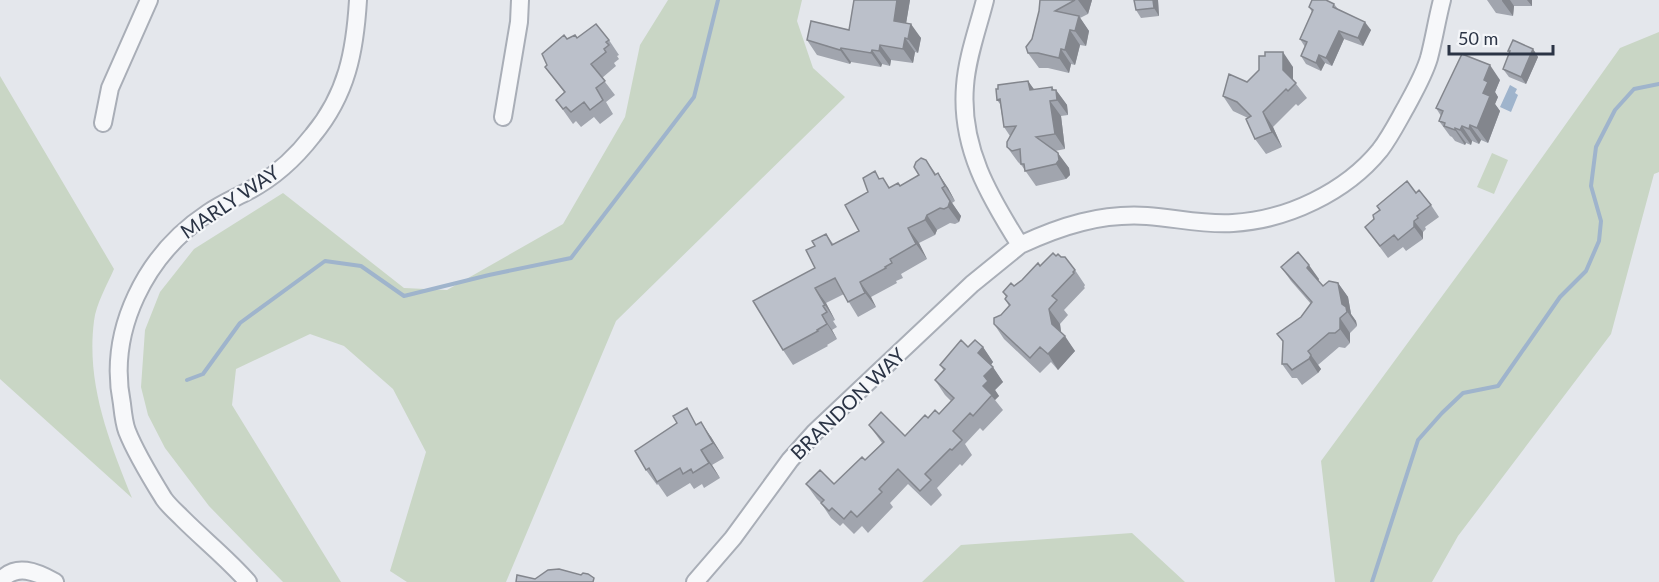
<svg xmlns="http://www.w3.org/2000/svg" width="1659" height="582" font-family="Lato,sans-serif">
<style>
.green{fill:#c9d6c5}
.water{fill:#9fb4cc}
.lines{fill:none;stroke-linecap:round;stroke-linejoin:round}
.stream{stroke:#9fb4cc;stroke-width:4}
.minor-casing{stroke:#a9aeb7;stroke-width:20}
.minor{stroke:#f7f8fa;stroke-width:16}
.wall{fill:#a1a5ae}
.shaded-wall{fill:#83868d}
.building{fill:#bbc0ca;stroke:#83868d;stroke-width:1.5}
.labels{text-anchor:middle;stroke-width:4.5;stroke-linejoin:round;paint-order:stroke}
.street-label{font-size:20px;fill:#2b3445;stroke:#f4f6f9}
</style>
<rect width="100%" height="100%" fill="#e4e7ec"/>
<path class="green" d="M668,0H802L797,21L813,68L845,97L616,321L506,582H407L390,571L426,452L393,389L344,346L310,334L236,369L232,405L341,582H283L209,506L165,448L148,415L141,387L145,330L160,292L194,249L283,193L404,288L447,290L563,224L625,117L640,45Z
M1659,32V172L1654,174L1611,334L1458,536L1432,582H1335L1321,461L1484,239L1620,48Z
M0,76L114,269C107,285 96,304 94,321C86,384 109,441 132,498L0,379Z
M1492,153L1508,160L1494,194L1477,187Z
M1132,533L1185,582H922L961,545Z"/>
<path class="water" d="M1510,85L1517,89L1515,93L1518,95L1511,112L1500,107Z"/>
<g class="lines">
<path class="stream" d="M187,380L203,374L240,323L325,261L361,266L404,296L489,275L571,258L694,97L718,0
M1372,582L1418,440L1442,413L1463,393L1498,386L1560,297L1586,271L1599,241L1601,221L1591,186L1596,147L1615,110L1634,89L1659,84"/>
<g class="minor-casing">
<path id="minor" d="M985,0C978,28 967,57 965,86C960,147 989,196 1020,245C1061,226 1101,213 1147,216C1176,218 1204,225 1233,223C1287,220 1346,192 1380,150C1390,137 1398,121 1406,107C1414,92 1424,75 1429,58C1434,39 1437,19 1442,0
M503,117L519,22L520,0
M103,123L110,88L149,0
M0,582C15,562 37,572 55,582
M248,582C228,559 204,540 183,519C176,512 169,506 164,499C151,478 136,454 127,431C124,423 123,413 122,404C107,330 146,254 208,213C221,204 235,198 248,191C273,178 296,157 313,135C347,94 355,51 358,0
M695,582L733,538L790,460L815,432L972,284L1020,245"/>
</g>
<use href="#minor" class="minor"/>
</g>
<path class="wall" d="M854,0H910L906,23L921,38L918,53L915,52L913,63L891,60L890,66L882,64L881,67L851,62L850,64L817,55L807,40L849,30Z
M1040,0H1092L1088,14L1080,18L1089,31L1086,46L1080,45L1075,65L1071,64L1069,73L1048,68H1039L1028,53L1039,11Z
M1158,0L1159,16L1141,18L1136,10Z
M1487,0H1532V6H1514L1513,16L1496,13Z
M1334,4L1338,9L1371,30L1363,46L1344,39L1332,66L1325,63L1321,71L1306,64L1301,56L1305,47L1300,39L1312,12L1309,7Z
M577,38L609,40L619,55L617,56L619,59L614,63L616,66L602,78L615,95L606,102L613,114L600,124L594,117L581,127L576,121L573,124L556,100L564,92L545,67L567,39Z
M1533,49L1538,57L1526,84L1509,77L1503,69L1510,53L1508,51Z
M1265,56L1293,67V80L1307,98L1298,106L1296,104L1273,127L1282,147L1266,154L1255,139L1248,118L1233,111L1223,96L1247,82L1259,70Z
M1500,80L1495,92L1498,97L1495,104L1500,111L1488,143L1481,140L1479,144L1472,141L1471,145L1466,143L1465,145L1455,141L1452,137L1450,136L1439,121L1441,116L1436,108Z
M1028,81L1034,90H1056L1067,105L1068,115L1061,116L1065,149L1055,151L1069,168L1070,175L1066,179L1036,186L1022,166L1018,162L1007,147L1010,136L1004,127L1000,104L997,100Z
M926,160L936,174L938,173L948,188L955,201L952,203L961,216L959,222L955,224L950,223L937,230L935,235L919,243L927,259L901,274L903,278L896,281L897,283L871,297L876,307L858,317L844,294L826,303L835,320L833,321L837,327L832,330L837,339L827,345L828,346L793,365L783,350L815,268V246L826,234L834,245L859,231L868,192L880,179L890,188L900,186L919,175Z
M1416,193L1431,205L1439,217L1425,227L1426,229L1423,232V239L1406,251L1403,247L1388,258L1365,227Z
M1056,256L1075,270L1085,285L1084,287L1085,288L1064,310L1068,315L1060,324L1061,333L1075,351L1058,370L1051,362L1040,373L1004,339L994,324L1009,306L1005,299L1006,297L1003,292L1014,286L1040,266Z
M1281,267L1319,279L1318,281L1323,286L1338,283L1348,297L1351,314L1356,321L1357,326L1350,333V343L1345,348L1339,347L1318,365L1321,369L1318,373L1302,385L1297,378H1292L1282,364L1283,342L1277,334L1301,317L1311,304L1291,281Z
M968,347H983L993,362L991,365L1003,382L995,390L999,396L995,400L1003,410L983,431L980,428L965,444L972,455L962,466L960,464L937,488L942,495L931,506L908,484L890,503L893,507L868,533L862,526L854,534L843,523L840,526L831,518L821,503L817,499L806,484H834L865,460L882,443L869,425L905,436L928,418L939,414L951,401L945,395L935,380L944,371L940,365Z
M698,424L711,437L724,458L712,465L720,478L704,488L702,484L694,489L690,483L667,497L658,484L657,485L646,470Z"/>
<path class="shaded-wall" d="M897,0H910L904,36L894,21Z
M1078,0H1092L1088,14Z
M1153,0H1158L1159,16L1154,8Z
M1502,0H1510L1514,6L1513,16L1502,1Z
M1527,0H1532V6Z
M1079,16L1089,31L1086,46L1075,31Z
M1365,22L1371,30L1363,46L1358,38Z
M911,24L921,38L918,53L908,39Z
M1070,30L1080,45L1075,65L1065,50Z
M1339,31L1344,39L1332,66L1326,58Z
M905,38L915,52L913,63L903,49Z
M880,45L891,60L890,66L879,51Z
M841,48L851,62L850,64L840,50Z
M1061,49L1071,64L1069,73L1059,58Z
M1533,49L1538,57L1526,84L1521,77Z
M872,50L882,64L881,67L871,53Z
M1283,52L1293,67V85L1283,70Z
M1319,55L1325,63L1321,71L1316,63Z
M1490,65L1500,80L1495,92L1498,97L1495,104L1500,111L1488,143L1477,128L1483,93L1484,80Z
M1028,81L1039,96L1030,90Z
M1052,87L1057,95L1056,90L1067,105L1068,115L1057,100L1052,90Z
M1050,101L1061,116L1065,149L1055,134Z
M1263,112L1273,127L1282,147L1272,132Z
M1470,125L1481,140L1479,144L1469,129Z
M1462,126L1472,141L1471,145L1460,130Z
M1455,128L1466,143L1465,145L1455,130Z
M1058,153L1069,168L1070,175L1066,179L1056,164Z
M938,173L948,188L955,201L945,186Z
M942,188L961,216L959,222L948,207Z
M927,215L937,230L935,235L925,220Z
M1414,221L1423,232V239L1414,227Z
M908,228L919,243L927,259L916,244Z
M1309,265L1319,279L1317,282L1307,268Z
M860,282L871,297L876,307L865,293Z
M1338,283L1348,297L1351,314L1356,321L1357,326L1342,304Z
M815,288L826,303L835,320L825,305Z
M1049,309L1060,324L1062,339L1052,324Z
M822,315L832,330L837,339L827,324Z
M1340,318L1350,333V343L1340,329Z
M1065,336L1075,351L1058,370L1048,354Z
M983,347L993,362L988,368L978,353Z
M1311,355L1321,369L1318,373L1309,359Z
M993,367L1003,382L995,390L999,396L995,400L983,386L984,376Z
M701,422L711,437L724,458L713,443Z
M701,450L712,465L720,478L709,463Z"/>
<path class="building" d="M854,0H897L894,21L911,24L908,39L905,38L903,49L880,45L879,51L872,50L871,53L841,48L840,50L807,40L811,21L849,30Z
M1040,0H1075L1055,11L1079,16L1075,31L1070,30L1065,50L1061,49L1059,58L1038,53H1028L1026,47L1032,39L1039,11Z
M1134,0H1153L1154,8L1136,10Z
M1312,0H1326L1334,4L1333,7L1365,22L1358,38L1339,31L1326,58L1319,55L1316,63L1301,56L1307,42L1300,39L1313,10L1309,7Z
M596,24L609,40L606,42L609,45L604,49L606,52L591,64L605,81L596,88L603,100L590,110L584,102L571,112L566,107L563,109L556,100L565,92L545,67L547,65L542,54L564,35L567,39L575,35L577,38Z
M1513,40L1533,49L1521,77L1503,69L1510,51H1508Z
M1265,52H1283V70L1296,83L1288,91L1286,89L1263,112L1272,132L1255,139L1246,119L1251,116L1237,102L1223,96L1229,74L1247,82L1259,70V56H1265Z
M1462,54L1490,65L1484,80L1488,82L1483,93L1490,96L1477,128L1470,125L1469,129L1462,126L1460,130L1455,128V130L1444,126L1445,123L1439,121L1443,111L1436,108Z
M1028,81L1030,90L1052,87V90H1056L1057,100L1050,101L1055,134L1036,137L1058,153L1059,160L1056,164L1025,171L1024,164H1021L1020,149L1012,151L1007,147V142L1016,126L1004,127L1000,99L997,100L996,89H998V85Z
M921,158L926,160L935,175L938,173L945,186L942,188L950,201L948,207L944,209L940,208L927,215L925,220L908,228L916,244L890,259L892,263L885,267L886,268L860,282L865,293L848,302L835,278L815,288L825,305L823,306L827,312L822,315L827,324L817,330L818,331L783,350L753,301L815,268L806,250L815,246L812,241L826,234L832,245L859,231L845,205L868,192L863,178L875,171L879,179L883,178L889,188L898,183L900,186L919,175L914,167L916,162Z
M1407,181L1416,193L1419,190L1431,205L1417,216L1418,218L1414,221V227L1398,240L1394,235L1380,246L1365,227L1374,219L1373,215L1380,210L1377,206Z
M1298,252L1309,265L1307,268L1323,286L1329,281L1338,283L1342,304L1346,307L1347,312L1340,318V329L1335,333H1329L1308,351L1311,355L1309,359L1292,370L1287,364H1282L1283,341L1277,334L1301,317L1312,302L1281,267Z
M1053,253L1056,256L1058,254L1061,257H1065L1075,270L1073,272L1074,273L1052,296L1057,300L1049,309L1052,324L1065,336L1048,354L1040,347L1030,358L994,324V318L1001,315L1010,305L1005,299L1007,296L1003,292L1011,283L1014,286L1022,280L1038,263L1040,266Z
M961,340L968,347L975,340L983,347L978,353L993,367L984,376L988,381L983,386L992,395L973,416L970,413L953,431L962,440L952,450L950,449L925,474L931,480L920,491L898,469L879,489L882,492L857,517L851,511L844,519L832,508L829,511L821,503L824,500L806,484L820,470L834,484L862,457L865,460L884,442L869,425L881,412L905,436L925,415L928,418L935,410L939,414L954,398L935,380L945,369L940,365Z
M687,408L696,425L701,422L713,443L701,450L709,463L693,473L691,469L683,474L680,468L657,482L649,468L646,470L635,451L677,423L673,416Z
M559,569L581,575L583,573L588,574L594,578L593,582H516L517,575L535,579L548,570Z"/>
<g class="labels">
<g class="street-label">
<text transform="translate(230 202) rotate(-34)" y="7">MARLY WAY</text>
<text transform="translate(848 404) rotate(-44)" y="7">BRANDON WAY</text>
</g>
</g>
<path d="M1449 45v9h104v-9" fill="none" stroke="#2b3445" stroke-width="3"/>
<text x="1458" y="45" font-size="18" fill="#2b3445" stroke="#f4f6f9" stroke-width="4.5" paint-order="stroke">50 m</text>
</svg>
